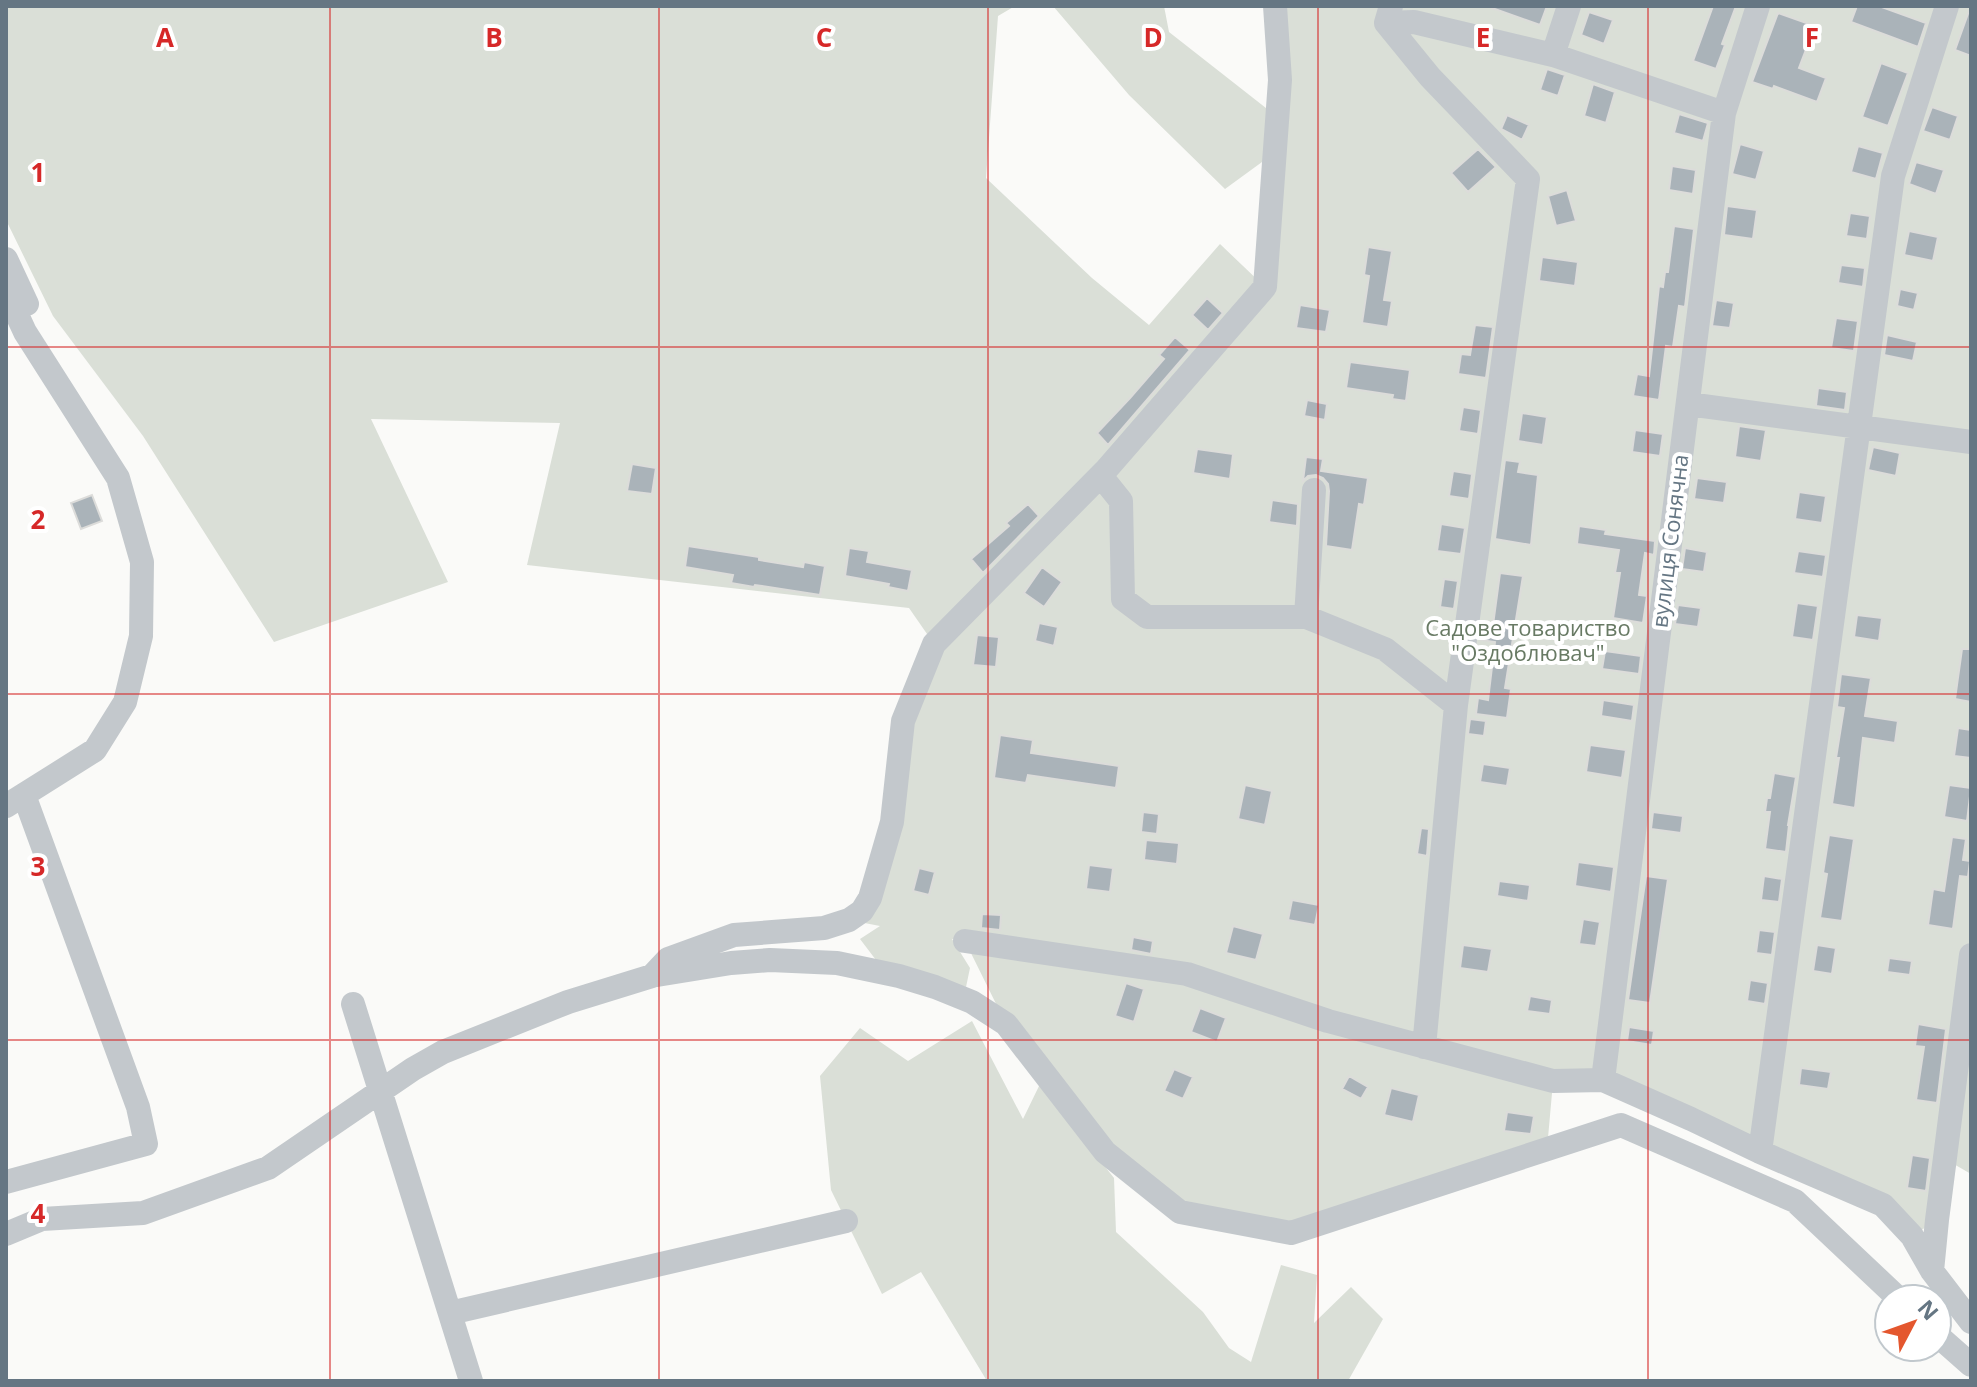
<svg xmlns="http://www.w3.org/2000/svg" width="1977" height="1387" font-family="'Open Sans',sans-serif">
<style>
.green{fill:#dadfd7}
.building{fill:#aab3b9;stroke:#dcdcda;stroke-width:2}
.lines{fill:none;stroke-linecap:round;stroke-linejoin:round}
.minor{stroke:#c3c8cc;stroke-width:24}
.grid{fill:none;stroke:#d62828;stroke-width:2;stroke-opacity:0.55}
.labels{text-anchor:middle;stroke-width:8;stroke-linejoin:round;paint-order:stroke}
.street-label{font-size:22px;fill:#657683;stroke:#fff}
.park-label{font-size:22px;fill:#687a64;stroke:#fff}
.grid-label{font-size:26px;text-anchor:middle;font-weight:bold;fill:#d62828;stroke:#fff;stroke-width:8;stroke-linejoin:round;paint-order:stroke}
</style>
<rect width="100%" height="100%" fill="#fafaf8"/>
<path class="green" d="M6,6H1015L998,16L986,178L1092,278L1149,325L1220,244L1264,286L1273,154L1225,189L1129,95L1053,6H1164L1169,32L1276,116L1273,6H1971V1174L1945,1159L1937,1220L1912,1236L1883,1205L1603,1080L1553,1082L1547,1149L1291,1233L1180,1212L1105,1152L1006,1024L965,941L952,939L970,968L966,987L879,964L860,939L880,926L849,920L862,911L903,721L934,644L909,608L527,565L560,423L371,419L448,582L274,642L143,436L53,316L7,222Z
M972,1021L1023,1119L1040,1084L1114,1178L1116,1232L1203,1312L1229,1348L1251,1362L1281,1265L1317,1275L1314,1323L1351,1287L1383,1319L1348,1381H987L921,1272L882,1294L831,1190L820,1076L860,1028L908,1061Z"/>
<path class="building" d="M1492,6H1547L1540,25L1492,8Z
M1713,6H1736L1722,44L1725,45L1716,69L1693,61Z
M1857,6H1879L1926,23L1918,47L1851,22Z
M1969,11H1971V56L1955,50Z
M1589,12L1613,20L1604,44L1581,35Z
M1778,13L1815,26L1799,68L1826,78L1817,102L1774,86L1773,89L1752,82Z
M1881,63L1908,73L1888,126L1862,117Z
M1547,69L1565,75L1558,96L1540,90Z
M1593,84L1615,92L1606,123L1584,116Z
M1932,107L1958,116L1950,140L1923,131Z
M1679,114L1708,123L1703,141L1674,133Z
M1507,115L1529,125L1522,140L1501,129Z
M1740,144L1764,151L1756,180L1732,174Z
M1858,146L1883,153L1876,179L1851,172Z
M1478,149L1496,167L1468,192L1451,173Z
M1916,162L1944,170L1936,194L1909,184Z
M1672,166L1696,170L1693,194L1669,190Z
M1567,190L1576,221L1556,226L1548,196Z
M1727,206L1757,210L1753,239L1724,235Z
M1850,213L1870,216L1867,239L1846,236Z
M1674,226L1694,229L1685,307L1679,306L1673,347L1666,346L1659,400L1633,396L1637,374L1649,376L1659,286L1663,287L1665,272H1668Z
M1909,231L1938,237L1933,261L1904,255Z
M1368,247L1392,251L1384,300L1392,301L1388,327L1362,323L1369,276L1364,275Z
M1542,257L1578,262L1575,286L1539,281Z
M1841,265L1865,268L1863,287L1838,283Z
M1900,289L1918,293L1914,310L1897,306Z
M1207,298L1223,313L1208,330L1192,315Z
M1716,300L1734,303L1730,328L1712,326Z
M1300,305L1330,310L1326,332L1296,328Z
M1836,318L1858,321L1854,351L1831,348Z
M1475,325L1493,327L1486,378L1458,374L1461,354L1470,355Z
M1887,335L1917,342L1913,361L1884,355Z
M1175,337L1190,350L1108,445L1097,433L1130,398L1164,359L1159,355Z
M1350,362L1410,370L1406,401L1392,399L1393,395L1346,388Z
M1818,388L1847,392L1845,410L1816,406Z
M1307,400L1327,404L1325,420L1304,416Z
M1463,407L1481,410L1478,434L1459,431Z
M1522,413L1547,417L1543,445L1518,441Z
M1739,426L1766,430L1761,461L1735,457Z
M1635,430L1663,434L1660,456L1632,452Z
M1873,447L1900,453L1896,476L1868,470Z
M1197,449L1233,454L1230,479L1193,473Z
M1306,457L1323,459L1321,471L1368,478L1364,505L1359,504L1352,550L1326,546L1329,491L1328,484L1323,478L1316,475L1308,476L1303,481Z
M1505,460L1520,462L1518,472L1538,475L1531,545L1495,539Z
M632,464L656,468L652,494L627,491Z
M1453,471L1472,474L1469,499L1449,496Z
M1697,478L1727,482L1724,503L1694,499Z
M1799,492L1826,496L1822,523L1795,519Z
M92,495L102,521L81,529L71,503Z
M1272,500L1298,504L1297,526L1269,522Z
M1028,504L1039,516L983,573L971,559L1009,526L1006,523Z
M1441,524L1465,528L1461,554L1437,551Z
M1579,526L1606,530L1605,534L1655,541L1654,555L1645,553L1639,595L1647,596L1643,623L1613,618L1620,573H1615L1619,550L1577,544Z
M688,546L759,557V560L803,567L804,562L825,566L820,595L755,585L754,587L731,583L733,575L685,567Z
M849,548L869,551L867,562L912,570L908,591L888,587L889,584L845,576Z
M1685,548L1707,552L1704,572L1682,569Z
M1798,551L1826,555L1823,577L1794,573Z
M1042,567L1062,582L1044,607L1024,593Z
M1500,573L1523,576L1505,688L1511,689L1507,718L1476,714L1478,698L1488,700L1495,642L1481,640L1484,623L1493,625Z
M1444,579L1458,581L1454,609L1440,607Z
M1797,603L1818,606L1813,640L1792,637Z
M1678,605L1701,608L1698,627L1675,624Z
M1857,615L1882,618L1879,641L1854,637Z
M1039,623L1058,627L1054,646L1035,641Z
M977,635L999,637L996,667L973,665Z
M1962,649H1971V702L1955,699Z
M1605,651L1641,656L1639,674L1602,669Z
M1841,674L1871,678L1865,716L1898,721L1895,743L1863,738L1855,808L1832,804L1839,758H1836L1844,708L1837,707Z
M1603,700L1634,705L1632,721L1601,716Z
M1470,719L1486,721L1484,736L1468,734Z
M1958,728L1971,730V758L1954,756Z
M1000,735L1033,740L1031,753L1119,766L1116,788L1028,775L1026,783L994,778Z
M1590,745L1626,750L1622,778L1586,772Z
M1483,764L1510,768L1507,786L1480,782Z
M1774,773L1796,777L1788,825H1789L1786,852L1765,849L1770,812H1765L1767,798H1770Z
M1245,785L1272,791L1265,825L1238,819Z
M1949,785L1971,788L1967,821L1944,817Z
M1143,812L1159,814L1157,834L1141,832Z
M1653,812L1683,816L1681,833L1651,829Z
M1421,828L1429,829L1427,856L1417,854Z
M1829,835L1854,839L1842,921L1820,918L1827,874L1823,873Z
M1952,837L1966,839L1963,860L1970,861L1968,877L1960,876L1953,929L1928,925L1933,889L1944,891Z
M1146,840L1179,843L1177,864L1144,860Z
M1578,862L1614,867L1611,892L1575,886Z
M1089,865L1113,868L1110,892L1086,889Z
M919,868L935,872L929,895L913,891Z
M1646,876L1668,879L1650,1003L1628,1000Z
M1764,876L1782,879L1779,902L1761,900Z
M1499,881L1530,885L1528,901L1497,896Z
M1292,900L1319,905L1315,925L1288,920Z
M982,914L1001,915L1000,930L981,928Z
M1583,919L1600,922L1596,946L1579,944Z
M1233,926L1263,934L1256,960L1226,953Z
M1759,930L1775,932L1772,955L1756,953Z
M1133,937L1153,941L1151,954L1131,950Z
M1463,945L1492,949L1488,972L1460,968Z
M1817,945L1836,948L1832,974L1813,971Z
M1889,958L1912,961L1910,975L1887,972Z
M1750,980L1768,983L1765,1004L1747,1001Z
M1126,983L1144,989L1134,1022L1115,1016Z
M1530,996L1552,1000L1550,1014L1527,1011Z
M1200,1008L1226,1018L1217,1042L1191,1032Z
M1918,1024L1946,1029L1937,1103L1916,1100L1924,1047L1915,1046Z
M1629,1027L1654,1031L1652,1045L1627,1041Z
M1801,1068L1831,1072L1828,1089L1799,1085Z
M1174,1069L1193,1077L1183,1099L1164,1091Z
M1349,1076L1368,1087L1361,1099L1342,1089Z
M1391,1088L1419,1095L1413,1122L1384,1115Z
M1507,1112L1534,1116L1531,1134L1504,1131Z
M1912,1155L1930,1158L1926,1191L1907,1188Z"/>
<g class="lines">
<path class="minor" d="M1391,6L1386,23L1430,77L1528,179L1456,705L1424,1047
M1386,23L1414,22L1553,55L1724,113
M1553,55L1569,6
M6,259L27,304
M6,291L25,332L118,478L142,562L141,636L125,702L95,750L6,806
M1688,404L1971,442
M1101,476L1121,501L1123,599L1147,617H1306L1385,649L1456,705
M1306,617L1314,490
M965,941L1187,974L1328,1021L1553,1081L1603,1080L1691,1119L1760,1152L1883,1205L1912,1236L1932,1271L1971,1322
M657,975L731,963L770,960L837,963L899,976L935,987L972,1002L1006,1024L1105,1152L1180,1212L1291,1233L1621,1125L1795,1201L1899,1299
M353,1004L471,1381
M1603,1080L1724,113L1758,6
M1760,1152L1893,176L1947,6
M6,1182L146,1144L138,1107L24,795
M6,1234L42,1219L143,1213L268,1168L413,1069L443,1052L568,1002L652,976L668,959L734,935L824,928L849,920L862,911L870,898L892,822L903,721L934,644L1105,471L1265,287L1280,80L1275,6
M1932,1271L1937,1220L1971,955
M450,1313L846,1221
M1937,1335L1971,1365"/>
</g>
<path class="grid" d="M330,6V1381M659,6V1381M988,6V1381M1318,6V1381M1648,6V1381M6,347H1971M6,694H1971M6,1040H1971"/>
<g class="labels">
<g class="street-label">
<text transform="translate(1670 541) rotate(-83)" y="8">вулиця Сонячна</text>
</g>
<g class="park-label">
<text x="1528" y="636">Садове товариство<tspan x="1528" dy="25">"Оздоблювач"</tspan></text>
</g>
</g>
<g class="grid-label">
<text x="165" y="47">A</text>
<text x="494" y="47">B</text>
<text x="824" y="47">C</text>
<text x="1153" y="47">D</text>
<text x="1483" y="47">E</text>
<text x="1812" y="47">F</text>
<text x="38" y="182">1</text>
<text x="38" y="529">2</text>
<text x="38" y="876">3</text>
<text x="38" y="1223">4</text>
</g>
<rect width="1977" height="1387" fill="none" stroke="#657683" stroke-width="16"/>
<g transform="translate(1913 1323) rotate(49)"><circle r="38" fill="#ffffff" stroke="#c1c8cd" stroke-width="2"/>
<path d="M0-6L14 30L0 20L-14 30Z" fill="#e4572e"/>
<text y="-12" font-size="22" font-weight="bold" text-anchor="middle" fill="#657683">N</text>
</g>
</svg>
